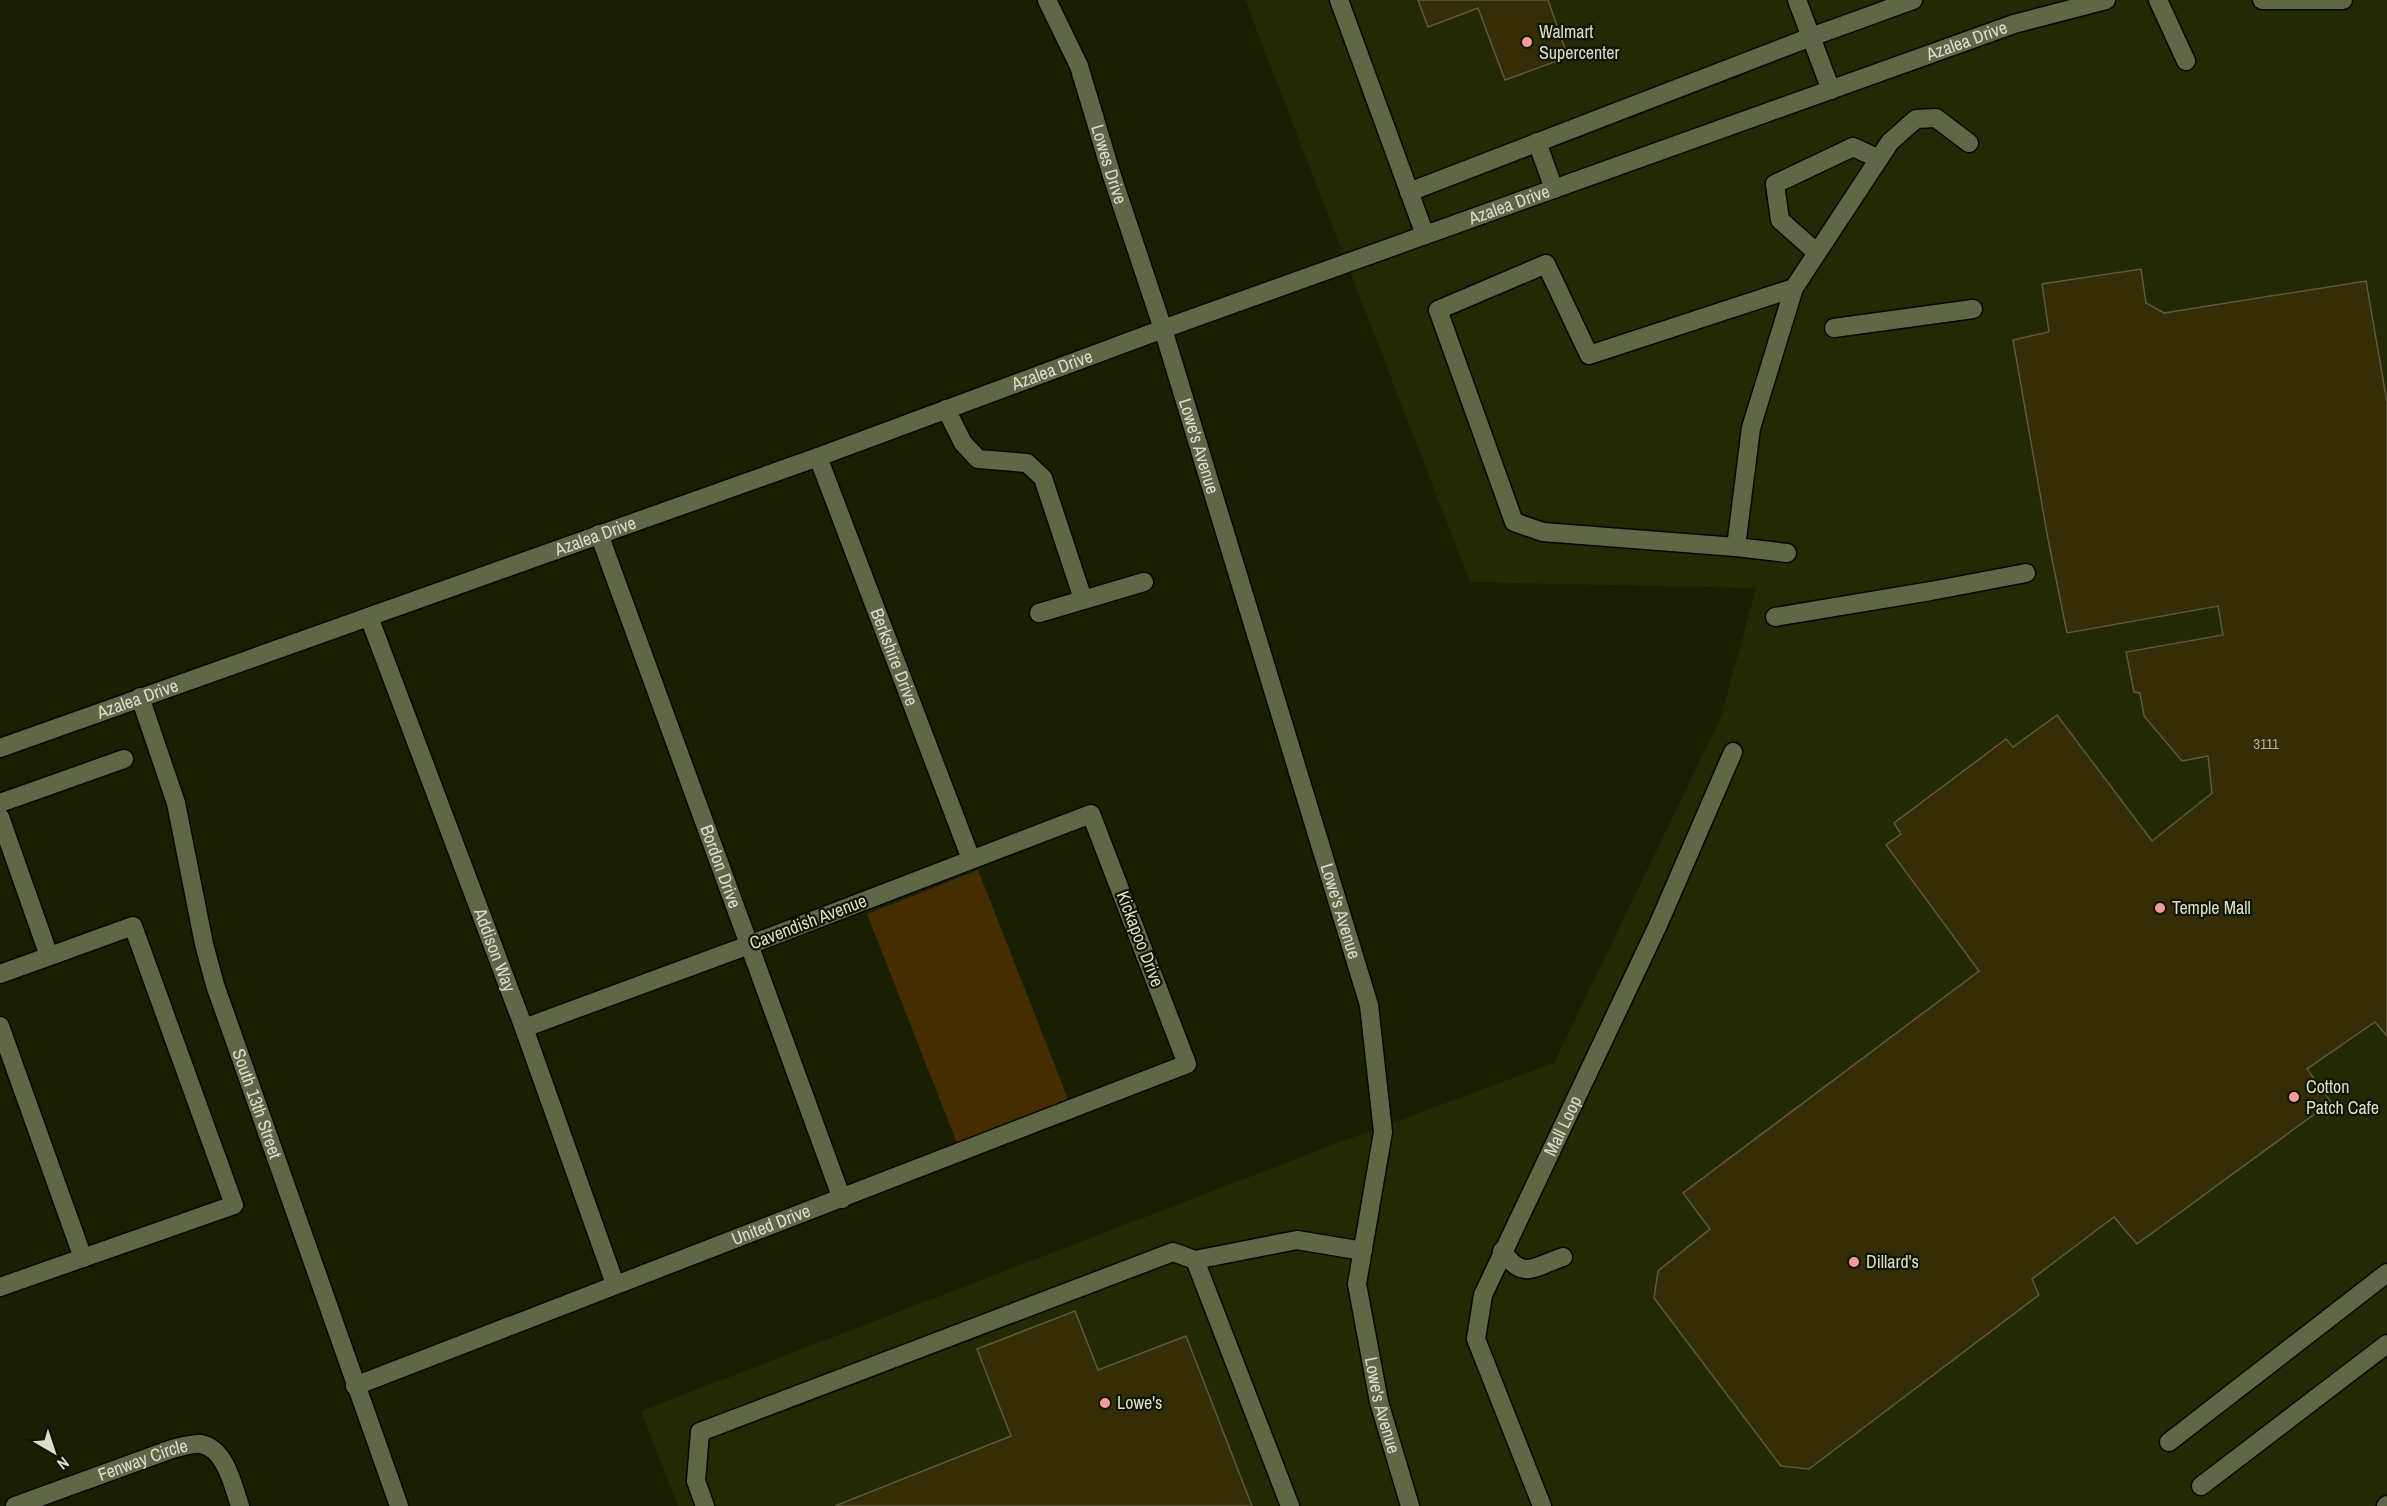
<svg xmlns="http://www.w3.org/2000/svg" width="2387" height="1506" font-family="'Archivo Narrow',sans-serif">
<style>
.built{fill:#232902}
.green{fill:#442e01}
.building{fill:#342d06;stroke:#605939;stroke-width:1.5}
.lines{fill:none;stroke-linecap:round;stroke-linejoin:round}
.minor-casing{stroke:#060800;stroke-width:21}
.minor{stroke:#606747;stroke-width:18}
.poi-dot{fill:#f59b9b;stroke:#111600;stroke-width:2}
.labels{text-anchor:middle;stroke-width:4.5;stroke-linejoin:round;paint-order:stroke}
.number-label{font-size:15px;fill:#b0b29a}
.poi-label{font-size:18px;fill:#dadecc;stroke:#111600;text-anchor:start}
.street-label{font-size:18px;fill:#dadecc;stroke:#111600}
</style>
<rect width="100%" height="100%" fill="#1a1f02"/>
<path class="built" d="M1245,0H2387V1506H678L641,1411L1343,1141L1554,1063L1721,717L1756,588L1470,582Z"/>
<path class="green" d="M978,870L1068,1099L957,1143L867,914Z"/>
<path class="building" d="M1418,0H1548L1568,57L1505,80L1478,8L1428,27Z
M2141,269L2146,303L2164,313L2366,281L2387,402V1036L2375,1022L2307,1069L2331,1102L2137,1244L2114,1217L2032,1279L2039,1295L1809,1469L1781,1466L1654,1298L1658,1271L1710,1229L1683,1193L1979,971L1886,845L1901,834L1894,823L2006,739L2013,747L2057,715L2152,841L2212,793L2208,756L2182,761L2144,716L2140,693L2134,692L2126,652L2223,635L2218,606L2067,633L2048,539L2013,340L2049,332L2042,284Z
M1075,1311L1098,1370L1186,1336L1252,1506H835L1011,1436L977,1349Z"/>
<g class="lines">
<g class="minor-casing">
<g id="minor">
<path id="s1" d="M1047,0L1079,66L1112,176L1163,329L1369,1005L1383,1132L1357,1284L1379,1402L1410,1506"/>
<path d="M1339,0L1425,235"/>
<path d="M2158,0L2186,61"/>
<path d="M2262,0H2343"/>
<path d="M1831,90L1811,37L1913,0"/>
<path d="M1537,142L1554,189"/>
<path d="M1409,192L1811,37L1797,0"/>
<path d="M1816,252L1780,220L1775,184L1853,147L1879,159"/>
<path d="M1834,328L1973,309"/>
<path d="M946,409L963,443L978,459L1027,463L1043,478L1083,599"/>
<path id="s2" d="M818,457L971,859"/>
<path id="s3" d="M599,534L842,1199"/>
<path d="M1736,547L1543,532L1514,522L1438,310L1546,264L1589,355L1794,288"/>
<path d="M1787,553L1736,547L1751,428L1794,288L1890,142L1916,119L1936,118L1969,143"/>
<path d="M1039,613L1144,582"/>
<path id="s4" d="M369,617L524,1028L615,1284"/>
<path d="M1775,617L1931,591L2026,573"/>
<path id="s5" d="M140,697L176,803L204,944L215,985L399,1506"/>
<path id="s6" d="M0,748L818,457L1163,329L2014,24L2106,0"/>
<path d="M0,803L124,759"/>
<path d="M0,817L49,956"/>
<path d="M0,974L133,926L234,1205L0,1287"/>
<path d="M0,1026L83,1258"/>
<path d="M1502,1251C1524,1281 1533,1267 1563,1257"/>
<path d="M1195,1260L1297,1240L1363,1251"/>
<path id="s7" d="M355,1386L1187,1064L1091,814L749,945L524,1028"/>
<path d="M2169,1442L2387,1273"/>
<path d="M2201,1486L2387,1344"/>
<path id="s8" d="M15,1506L172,1449C181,1447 193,1443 201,1444C226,1449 233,1486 240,1506"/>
<path d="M705,1506L696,1481L700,1432L1173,1252L1195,1260L1290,1506"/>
<path id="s9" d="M1542,1506L1476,1339L1483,1295L1658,925L1733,752"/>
<path d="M2386,1506L2387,1505"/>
</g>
</g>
<use href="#minor" class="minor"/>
</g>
<g class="poi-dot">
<circle cx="1527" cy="42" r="6"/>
<circle cx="2160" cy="908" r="6"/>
<circle cx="2294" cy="1097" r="6"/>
<circle cx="1854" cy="1262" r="6"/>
<circle cx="1105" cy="1403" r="6"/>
</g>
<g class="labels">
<g class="number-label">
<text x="2266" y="749">3111</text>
</g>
<g class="poi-label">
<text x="1539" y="38">Walmart<tspan x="1539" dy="21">Supercenter</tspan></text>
<text x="2172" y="914">Temple Mall</text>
<text x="2306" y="1093">Cotton<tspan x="2306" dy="21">Patch Cafe</tspan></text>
<text x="1866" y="1268">Dillard's</text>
<text x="1117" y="1409">Lowe's</text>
</g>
<g class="street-label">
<text dy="6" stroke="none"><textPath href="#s6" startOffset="2090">Azalea Drive</textPath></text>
<text dy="6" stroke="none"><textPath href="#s1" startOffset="176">Lowes Drive</textPath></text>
<text dy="6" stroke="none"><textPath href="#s6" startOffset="1604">Azalea Drive</textPath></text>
<text dy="6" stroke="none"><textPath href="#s6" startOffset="1118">Azalea Drive</textPath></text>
<text dy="6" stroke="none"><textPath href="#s1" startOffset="472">Lowe's Avenue</textPath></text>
<text dy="6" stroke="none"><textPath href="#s6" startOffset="632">Azalea Drive</textPath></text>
<text dy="6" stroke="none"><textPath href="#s2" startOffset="214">Berkshire Drive</textPath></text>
<text dy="6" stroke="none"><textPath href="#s6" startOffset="146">Azalea Drive</textPath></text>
<text dy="6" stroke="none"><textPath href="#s3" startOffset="354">Bordon Drive</textPath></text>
<text dy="6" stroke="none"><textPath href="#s1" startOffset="958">Lowe's Avenue</textPath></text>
<text transform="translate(808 922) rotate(-21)" y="6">Cavendish Avenue</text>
<text transform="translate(1140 939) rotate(69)" y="6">Kickapoo Drive</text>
<text dy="6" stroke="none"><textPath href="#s4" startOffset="356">Addison Way</textPath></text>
<text dy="6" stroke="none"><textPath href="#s5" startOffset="424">South 13th Street</textPath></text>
<text dy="6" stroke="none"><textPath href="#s9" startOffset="411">Mall Loop</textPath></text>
<text dy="6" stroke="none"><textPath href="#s7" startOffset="446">United Drive</textPath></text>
<text dy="6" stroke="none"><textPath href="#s1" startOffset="1462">Lowe's Avenue</textPath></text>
<text dy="6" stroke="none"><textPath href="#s8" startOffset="136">Fenway Circle</textPath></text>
</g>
</g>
<g transform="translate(54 1452) rotate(141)" stroke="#111600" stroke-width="4.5" paint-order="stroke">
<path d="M0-4.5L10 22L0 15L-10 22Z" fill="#dadecc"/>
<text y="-9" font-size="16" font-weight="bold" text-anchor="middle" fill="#dadecc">N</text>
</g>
</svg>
